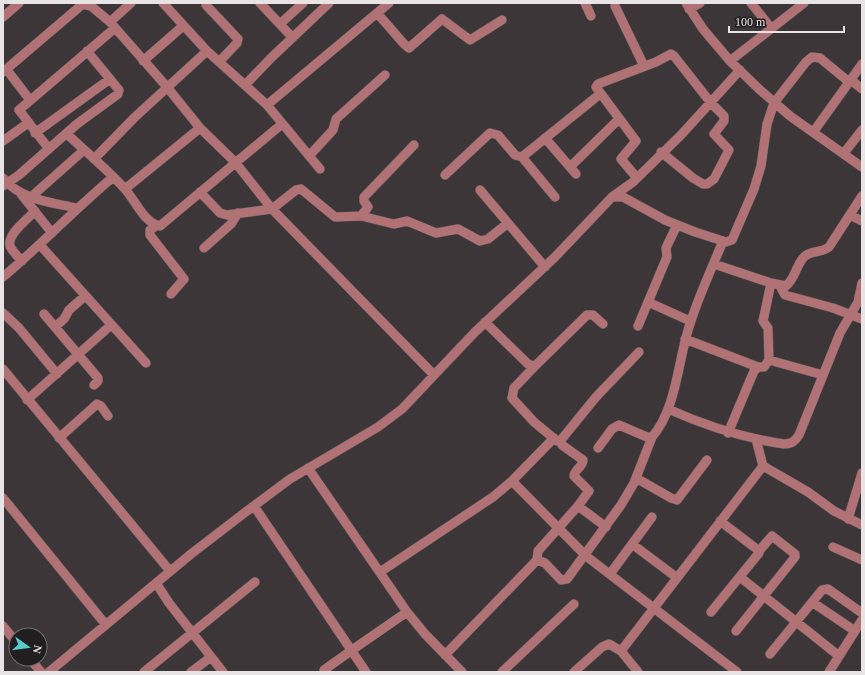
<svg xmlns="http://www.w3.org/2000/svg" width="865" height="675" font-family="Georgia,serif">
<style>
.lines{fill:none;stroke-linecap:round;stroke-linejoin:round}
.minor-casing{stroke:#585255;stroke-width:10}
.minor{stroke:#b17276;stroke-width:9}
</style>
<rect width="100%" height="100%" fill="#3c3639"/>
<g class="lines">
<g class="minor-casing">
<path id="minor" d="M163,3L207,51L267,105L320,169
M260,3L292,37
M585,3L591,16
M686,3L703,29L730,61L759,89L790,116L862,167
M751,3L771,28
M206,5L238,39L237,43L219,62
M615,6L644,66
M689,9L700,3
M377,13L404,44L409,48L442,19L470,40L502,20
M3,17L19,3
M110,22L131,3
M280,24L303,3
M143,61L183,26
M730,61L804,3
M7,70L30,100
M3,72L77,9L82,4L91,6L110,22L167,87L200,128L235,162L272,209L434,375
M851,80L862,89
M245,85L271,58L329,3
M267,105L389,3
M814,131L862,64
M35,133L110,79
M67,134C86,152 107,169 125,189C135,200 144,223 160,226L282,124
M545,138L576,174
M3,141L28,123
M49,149L19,110L115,28
M844,153L862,130
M309,156L333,130L336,119L385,75
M522,157L555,197
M94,159L135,117L207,51
M570,167L619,119
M445,175L490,133L498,135L515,155L522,157L600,94
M3,178C21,200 50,202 76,208
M637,178L621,159L636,141L596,87L598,84L656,62L671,54L674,56L711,103L724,116V121L714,134L729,150L714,179L707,184H703L693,178L661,152
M3,186L19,175L77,124L118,94L119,90L87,51
M125,189L200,128
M480,190L545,267
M200,192L220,213L227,215L272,209L296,190L301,189L335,217L361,216L394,224L407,221L436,233L458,229L480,241L488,239L508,223
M21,194L52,233
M31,197L84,150
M612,197L633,182L681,135L740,70
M850,215L862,221
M361,216L368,207L364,201V197L414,145
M157,225L150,230V235L184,279L171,294
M40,245L146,363
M204,248L231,224L238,213
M22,261C18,257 12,251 10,246C7,234 28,219 35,211
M714,264L771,283L786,286C796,278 796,264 805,256C813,250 822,253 829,247L862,196
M3,277C41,245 75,209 112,178
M771,283L763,321L768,328L769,360L823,375
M780,286L785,295L833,308L862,319
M648,302L690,321
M3,313L19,328L57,374
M44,314L98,378V381L94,385
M485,322L528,364L535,366L587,315H593L603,324
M638,326L667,257L666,248L677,225
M55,327L64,319L69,310L85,296
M685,339L758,367
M535,366L514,388L512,398L534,422L557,441
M3,369L170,571
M27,400L111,325
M668,409C706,426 743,438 784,444C792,444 795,441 799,435L840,333L858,302L862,283
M728,433L754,371L758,367H764L769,360
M59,438L97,404L101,406L108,416
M756,439L763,466L808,492L834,511L862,525
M598,448L612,429L619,425L647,437H652C677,409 678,358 690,324C699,295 712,268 723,241
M308,468L407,612L425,634L462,672
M636,478L671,498L677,500L707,460
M512,481L586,556L737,672
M3,498L106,625
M254,506L366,672
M578,506L606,527
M848,519L862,473
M632,544L676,577
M833,547L862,560
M537,560L538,551L578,506L589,491L574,476C574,470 583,467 583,460L562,445L561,440L596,397L639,352
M380,572L493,497L512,481L554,438
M610,574L652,517
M740,577L839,656
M156,583L169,603L223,672
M812,602L855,631
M711,612L759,553L758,550L720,521
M3,626L16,642
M736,631L795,557V554L772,536L759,551
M352,650L407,612
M621,651L763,466
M770,654L822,590L828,589L862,613
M445,655L537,560L545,563L561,580L567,579L621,505L634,483L652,437
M30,659L41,672
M324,670L352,650
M49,672L191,554L243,514L290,479L378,427L402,409L475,332L555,257L612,197H623L665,220L695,232L726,242L732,240L754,189L761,166L767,124L774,103L806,62L812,57L820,58L849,82
M144,672L255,582
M191,672L211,657
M502,672L574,604
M574,672L602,647L609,644L621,651L638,672
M829,672L862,620"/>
</g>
<use href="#minor" class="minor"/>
</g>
<rect width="865" height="675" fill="none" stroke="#e8e4e6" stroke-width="8"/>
<g transform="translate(28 647) rotate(104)"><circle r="19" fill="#211e20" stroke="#716d6f"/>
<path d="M0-3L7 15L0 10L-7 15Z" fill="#52cdcc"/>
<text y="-6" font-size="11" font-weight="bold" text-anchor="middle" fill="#e8e4e6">N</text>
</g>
<path d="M729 26v6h115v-6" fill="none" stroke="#e8e4e6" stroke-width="2"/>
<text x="735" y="26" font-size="12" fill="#e8e4e6" stroke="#211e20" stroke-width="3" paint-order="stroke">100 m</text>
</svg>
